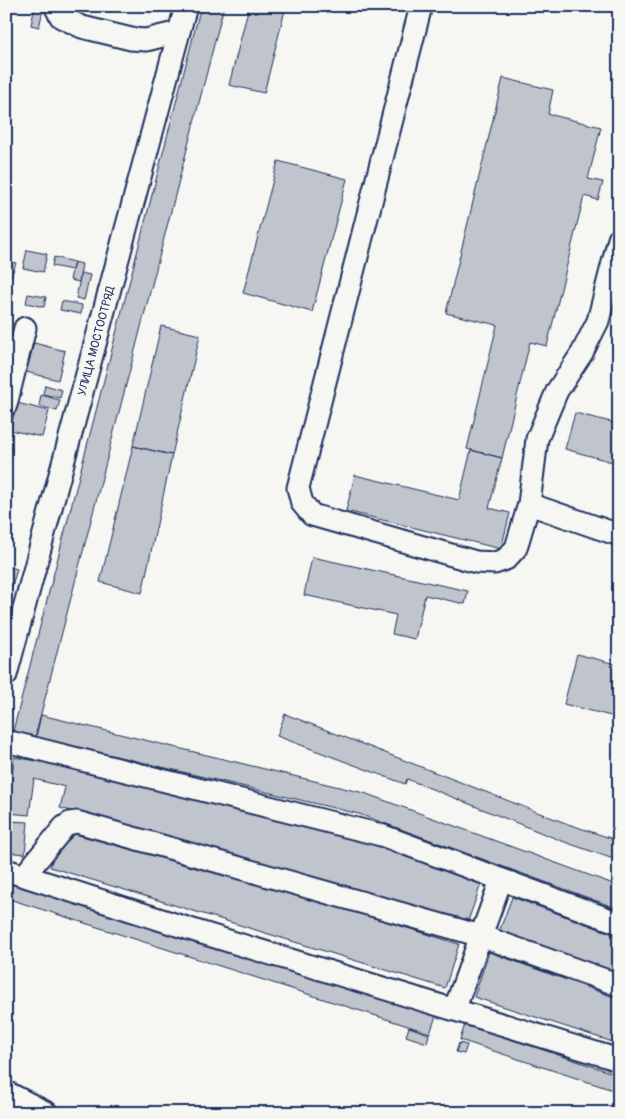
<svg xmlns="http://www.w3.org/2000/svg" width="625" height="1119" font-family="Pangolin,sans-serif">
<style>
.building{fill:#c0c4cd;stroke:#1b2f5e}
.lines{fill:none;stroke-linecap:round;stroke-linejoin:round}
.minor-casing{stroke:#1b2f5e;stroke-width:25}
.minor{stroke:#f6f6f2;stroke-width:21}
.labels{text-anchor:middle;stroke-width:4;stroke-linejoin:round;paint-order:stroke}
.street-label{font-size:12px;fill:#1b2f5e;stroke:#f6f6f2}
</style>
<rect width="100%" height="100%" fill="#f6f6f2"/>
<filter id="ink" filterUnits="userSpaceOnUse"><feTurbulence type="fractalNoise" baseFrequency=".02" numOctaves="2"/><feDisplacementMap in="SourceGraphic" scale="10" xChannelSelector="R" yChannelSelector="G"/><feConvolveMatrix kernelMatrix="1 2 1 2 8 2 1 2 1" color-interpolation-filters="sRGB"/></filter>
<g filter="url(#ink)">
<path class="building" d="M35,6H44L39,27L31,25Z
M132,6H152L151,11Z
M201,6H224L35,737L13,731Z
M249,6H286L264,93L229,85Z
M503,78L553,90L548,114L601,127L588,179L603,182L598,200L584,196L547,346L530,342L502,458L467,449L497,325L446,313Z
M278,161L347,179L312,312L243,293Z
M27,250L47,254L43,272L23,268Z
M54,257L74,262L72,270L52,266Z
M6,261L16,263L11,277L6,276Z
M74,262L82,264L79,282L70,280Z
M81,273L90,275L84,300L76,298Z
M28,294L46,297L44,307L26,303Z
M62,301L82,305L81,314L60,310Z
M161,326L200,335L172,455L133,446Z
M34,343L65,351L58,380L26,372Z
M45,385L62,390L60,398L43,394Z
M41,395L60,400L57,411L39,406Z
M17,403L49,411L42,437L10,430Z
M575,413L619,424V451L616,463L565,449Z
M133,446L172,455L142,593L100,582Z
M471,450L502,458L489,508L510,513L501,549L346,511L355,475L459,500Z
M312,557L468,591L465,604L425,595L415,639L392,634L396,615L304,595Z
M6,566L17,569L10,593L6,591Z
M577,654L619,665V718L564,704Z
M285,714L568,824L619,841V861L562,841L407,779L405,784L277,736Z
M41,715L364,793L619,886V909L359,814L36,737Z
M14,757L54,764L372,844L481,884L468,921L60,808L65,787L34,779L29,815L8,813Z
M8,821L28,822L25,854L6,852Z
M67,832L297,894L459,944L445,988L50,867L55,851Z
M6,878L436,1016L430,1033L6,898Z
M512,897L619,936V975L499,932Z
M489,952L619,999V1044L474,997Z
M465,1024L619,1075V1092L460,1040Z
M409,1027L429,1034L427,1043L406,1036Z
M459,1043L467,1045L464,1054L456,1052Z"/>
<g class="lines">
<g class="minor-casing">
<path id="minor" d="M55,6L61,17L82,27L131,39L146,40L179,32
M421,6L298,488L302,503L312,515L476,562L495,563L506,559L516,548L529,504L537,439L557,391L582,353L598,321L619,239
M6,405L25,328
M529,504L619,535
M6,675L186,6
M6,741L381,835L619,923
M6,870L199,932L619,1060
M24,876L64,827L70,823L77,822L481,936L619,985
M455,1008L501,880
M6,1092L47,1113"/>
</g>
<use href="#minor" class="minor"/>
</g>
</g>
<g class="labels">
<g class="street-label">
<text transform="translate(96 341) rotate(-75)" y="4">УЛИЦА МОСТООТРЯД</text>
</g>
</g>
<rect width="625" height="1119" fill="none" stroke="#f6f6f2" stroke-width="25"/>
<rect x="12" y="12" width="600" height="1094" fill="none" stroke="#1b2f5e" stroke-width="2" filter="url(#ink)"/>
</svg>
